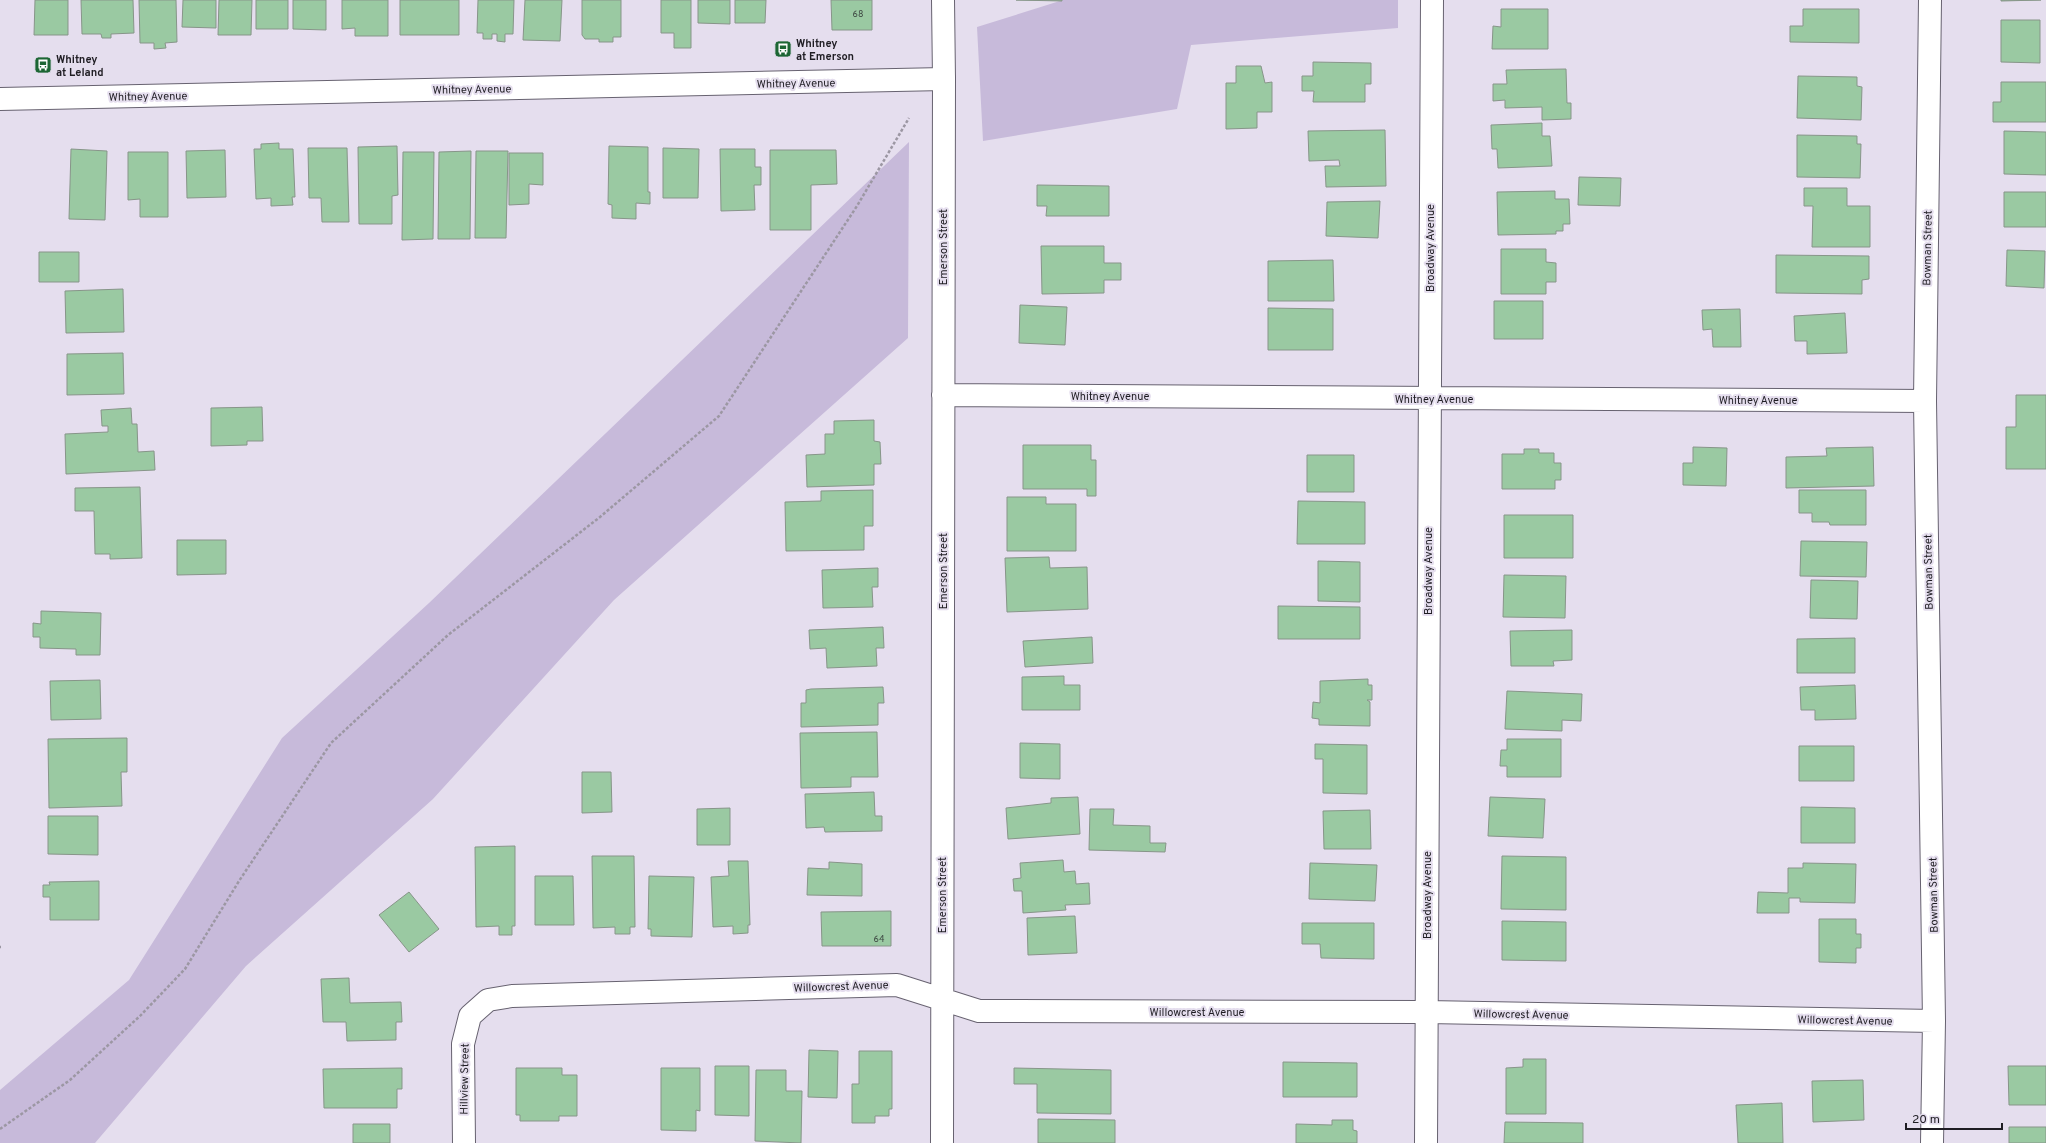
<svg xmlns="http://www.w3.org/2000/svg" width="2046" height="1143" font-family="Overpass,sans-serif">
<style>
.green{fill:#c7bada}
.building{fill:#9ac9a2;stroke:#879589}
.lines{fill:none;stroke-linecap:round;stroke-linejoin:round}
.minor-casing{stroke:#676270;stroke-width:24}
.tertiary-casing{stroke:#676270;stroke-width:24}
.path{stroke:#9c97a3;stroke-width:2.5;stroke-dasharray:3 2;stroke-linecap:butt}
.minor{stroke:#fff;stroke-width:22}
.tertiary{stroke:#fff;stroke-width:22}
.labels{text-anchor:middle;stroke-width:4;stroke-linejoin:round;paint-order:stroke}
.number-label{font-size:9px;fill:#3e4843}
.poi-label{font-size:11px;font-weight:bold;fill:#1f1d23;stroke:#e5deee;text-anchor:start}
.street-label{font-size:11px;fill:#1f1d23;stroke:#e5deee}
</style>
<rect width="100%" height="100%" fill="#e5deee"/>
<path class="green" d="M1063,0H1398V28L1191,45L1177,109L983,141L977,27Z
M909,142L908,338L614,600L433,799L246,966L95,1143H0V1090L129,980L282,738L429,603Z"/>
<path class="building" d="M35,0H68V35H34Z
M81,0H133L134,33L111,34V38H102L101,34H82Z
M139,0H176L177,42L165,43L166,48L154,49V43H140Z
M183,0H216V28L182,27Z
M219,0H252L251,35H218Z
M256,0H288V29H256Z
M293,0H326V30L293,29Z
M342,0H388V36H355V28L342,29Z
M400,0H459V35H400Z
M478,0H514L513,34H505V42L497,41V34H492V39H483V33H477Z
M525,0H562L560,41L523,40Z
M582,0H621V37H613V42H599V39H585L582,35Z
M661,0H691V48H674V33H661Z
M698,0H730V24L698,23Z
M735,0H766L765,23H735Z
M831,0H872V30H832Z
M1016,0H1062V1Z
M2001,0H2041L2001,1Z
M1501,9H1548V49H1492L1493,26L1501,27Z
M1803,9H1859V43L1790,42V26H1803Z
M2001,20H2040V63L2001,62Z
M1313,62L1371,63V84H1365V102H1313L1314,91H1302V76H1313Z
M1236,66H1261L1265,83L1272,82V112H1257V128L1226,129V83H1236Z
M1566,69L1567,103H1571V119L1542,120V107L1505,108V100L1493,101V84H1507L1506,70Z
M1798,76L1857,77V86L1862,87L1861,120L1797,118Z
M2001,82H2046V122H1993V102H2001Z
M1542,123V136H1550L1552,166L1498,168L1497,149H1492L1491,125Z
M1385,130L1386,186L1326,187L1325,166H1340L1339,160L1309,161L1308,131Z
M2004,131L2046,132V175L2004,174Z
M1797,135L1857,136V144H1861L1860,178L1797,177Z
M279,143V149H293L295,197H292L293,205L271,206V198L256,199L254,149H261V144Z
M397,146L398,195L392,196V224H359L358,147Z
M609,146L648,147V192H650V204L636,203V219L612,218V205L608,204Z
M308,148H347L349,222H322L321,198H309Z
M663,148L699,149L698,198H663Z
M71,149L107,151L105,220L69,219Z
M720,149H755V167H761V185H754L755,210L721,211Z
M225,150L226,197L187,198L186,151Z
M770,150H836L837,184L811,185V230H770Z
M471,151L470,239H438L439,152Z
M476,151H508L506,238H475Z
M128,152H168V217H140V199L128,200Z
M403,152H434L433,239L402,240Z
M509,153H543V185L529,184V204L509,205Z
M1579,177L1621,178L1620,206L1578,205Z
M1037,185L1109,186V216H1046L1047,206H1037Z
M1804,188H1847V206H1870V247H1812L1813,206H1804Z
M1555,191V199H1569L1570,224H1563V231H1556V234L1498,235L1497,192Z
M2004,192H2046V227H2004Z
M1380,201L1378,238L1326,236L1327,202Z
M1041,246H1104V263H1121V280H1104V293L1042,294Z
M1501,249H1546V262L1556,263V282H1546V294H1501Z
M2007,250L2045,251L2044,288L2006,286Z
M39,252H79V282H39Z
M1776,255L1869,256V279L1862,280V294L1776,293Z
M1333,260L1334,301H1268V261Z
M123,289L124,332L66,333L65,291Z
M1494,301H1543V339H1494Z
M1020,305L1067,307L1065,345L1019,343Z
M1268,308L1333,309V350H1268Z
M1740,309L1741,347H1713L1712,329L1703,330L1702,310Z
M1845,313L1847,353L1807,354V341H1795L1794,316Z
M123,353L124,394L67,395V354Z
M2016,395H2046V469H2006V427H2016Z
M262,407L263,441H247V445L211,446V408Z
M131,408L132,424H137L138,452L154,451L155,470L66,474L65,434L108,432V426H102L101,410Z
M874,420V441L880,442L881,464H874V485L807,487L806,455L825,454V434H834V421Z
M1023,445H1091V460H1096V496H1087V489H1023Z
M1693,447L1727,448L1726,486L1683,485V463H1693Z
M1873,447L1874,486L1786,488V457L1827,456L1826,448Z
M1524,449H1539V453H1554V463H1561V480H1555V489H1502V454H1524Z
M1307,455H1354V492H1307Z
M140,487L142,558L110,559V554H95L94,511H75V488Z
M873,490V526H864V550L786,551L785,502L821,501V491Z
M1799,490H1866V525H1830L1829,522H1812V513H1799Z
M1007,497H1046V504H1076V551H1007Z
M1298,501L1365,502V544H1297Z
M1504,515H1573V558H1504Z
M177,540H226V574L177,575Z
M1801,541L1867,542L1866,577L1800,576Z
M1049,557L1050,568L1087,567L1088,609L1007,612L1005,558Z
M1318,561L1360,562V602L1318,601Z
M878,568V587H872L873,607L823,608L822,570Z
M1504,575L1566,576L1565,618L1503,617Z
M1811,580L1858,581L1857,619L1810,618Z
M1278,606L1360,607V639H1278Z
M41,611L101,613L100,655H76V649L40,648V637H33V623L41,624Z
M883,627L884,648H876L877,666L827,668L826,648L810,649L809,630Z
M1572,630V660L1553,661L1554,666H1511L1510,631Z
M1092,637L1093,663L1025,667L1023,641Z
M1855,638V673H1797V639Z
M1064,676V685H1080V710H1022V677Z
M1368,679V685H1372V700H1367L1370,702V726L1319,725V719L1312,718L1313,702L1320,703V681Z
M100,680L101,719L51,720L50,681Z
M1855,685L1856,719L1815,720V710H1801L1800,687Z
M883,687L884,703H878V725L801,727V703H806V690L811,689Z
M1507,691L1582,694L1581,721L1562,720V731L1505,729Z
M877,732L878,777H851V787L801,788L800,733Z
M127,738V772H121L122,806L49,808L48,739Z
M1507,739H1561V777H1507V766H1500L1501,750H1507Z
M1020,743L1060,744V779L1020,778Z
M1315,744L1367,745V794L1323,793V759H1315Z
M1799,746H1854V781H1799Z
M582,772H611L612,812L582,813Z
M874,792L875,816H882V831L825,832L824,827L806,828L805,794Z
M1078,797L1080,834L1008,839L1006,808L1051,803V798Z
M1490,797L1545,799L1543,838L1488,836Z
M1801,807L1855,808V843H1801Z
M730,808V845H697V809Z
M1090,809H1114L1113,825L1150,826V843H1166L1165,852L1089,850Z
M1370,810L1371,849H1324L1323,811Z
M48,816H98V855L48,854Z
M515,846V926H512V935H499V926L476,927L475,847Z
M592,856H634L635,927H630V934H615V927L593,928Z
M1502,856L1566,857V910L1501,909Z
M1063,860L1064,872L1075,871L1076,884L1089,883L1090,904L1065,905L1066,910L1023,913L1022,891H1014L1013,879L1021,878L1020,863Z
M728,861H748L750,925H748V933L733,934V926L713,927L711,877L729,876Z
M829,862L862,864V896L807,895L808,868L829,869Z
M1310,863L1377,865L1375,901L1309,899Z
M1803,863L1856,864L1855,903L1800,902V898H1789V913H1757L1758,892L1788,893V868H1803Z
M535,876H573L574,925H535Z
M649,876L694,877L692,937L651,936V929H648Z
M99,881V920H50V897H43V885H50L49,882Z
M409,892L439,929L409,952L379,915Z
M891,911V946H822L821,912Z
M1075,916L1077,953L1028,955L1027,918Z
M1819,919H1856V934H1861V948H1856V963L1819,962Z
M1502,921L1566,922V961L1502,960Z
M1302,923H1374V959L1321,958L1320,944H1302Z
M349,978L350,1003L401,1002L402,1022H396V1040L347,1041L346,1022H323L321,979Z
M809,1050L838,1051L837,1098L808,1097Z
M859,1051H892V1109H889V1116H875V1123H852V1084H859Z
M1523,1059H1546V1114H1506V1068L1523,1067Z
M1283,1062L1357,1063V1097H1283Z
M715,1066H749V1116L715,1115Z
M2008,1066H2046V1105H2009Z
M402,1068V1089H397V1108H324L323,1069Z
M516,1068H562V1075H577V1116H559V1121H520V1115H516Z
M661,1068H700V1111L696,1110V1131L661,1130Z
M1014,1068L1111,1070V1114L1037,1113V1084H1014Z
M756,1070H786V1091H802L801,1143L755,1141Z
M1863,1080L1864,1120L1813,1122L1812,1081Z
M1782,1103L1783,1143H1738L1736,1105Z
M1038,1119L1115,1120V1143H1038Z
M1332,1120H1353V1130L1357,1131V1143H1296V1124L1332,1125Z
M1505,1122L1583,1123V1143H1504Z
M353,1124H390V1143H353Z
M2009,1127H2046V1143H2009Z"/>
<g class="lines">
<g class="minor-casing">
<path id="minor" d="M1930,0L1925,401L1934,1021L1932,1143
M943,395L1925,401
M464,1143L463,1044L470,1016L488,1000L512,996L897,985L979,1011L1427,1012L1934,1021
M942,1143L944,79
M1426,1143L1432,0"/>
</g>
<g class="tertiary-casing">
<path id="tertiary" d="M0,99L944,79L943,0"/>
</g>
<path class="path" d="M0,947H1
M0,1129L70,1080L140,1016L185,969L239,881L331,743L448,635L600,517L719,416L857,206L909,118"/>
<use href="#minor" class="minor"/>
<use href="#tertiary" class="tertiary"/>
</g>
<defs>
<g id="bus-square" transform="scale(0.9)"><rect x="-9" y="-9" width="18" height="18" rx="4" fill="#1c6634" stroke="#e5deee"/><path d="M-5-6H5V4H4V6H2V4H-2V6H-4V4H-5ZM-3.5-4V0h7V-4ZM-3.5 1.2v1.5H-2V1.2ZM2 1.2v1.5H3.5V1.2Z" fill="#fff"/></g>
</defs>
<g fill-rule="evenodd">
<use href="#bus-square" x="783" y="49"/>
<use href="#bus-square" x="43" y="65"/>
</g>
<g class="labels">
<g class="number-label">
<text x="858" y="17">68</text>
<text x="879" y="942">64</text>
</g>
<g class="poi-label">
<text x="796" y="47">Whitney<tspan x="796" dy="13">at Emerson</tspan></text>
<text x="56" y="63">Whitney<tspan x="56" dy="13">at Leland</tspan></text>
</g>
<g class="street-label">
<text transform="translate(796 83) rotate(-1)" y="4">Whitney Avenue</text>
<text transform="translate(472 89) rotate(-1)" y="4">Whitney Avenue</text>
<text transform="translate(148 96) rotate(-1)" y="4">Whitney Avenue</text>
<text transform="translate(943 247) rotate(-90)" y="4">Emerson Street</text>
<text transform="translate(1430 248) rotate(-90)" y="4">Broadway Avenue</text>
<text transform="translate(1927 248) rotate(-89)" y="4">Bowman Street</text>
<text x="1110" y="400">Whitney Avenue</text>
<text x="1434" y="403">Whitney Avenue</text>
<text x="1758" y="404">Whitney Avenue</text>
<text transform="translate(943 571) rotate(-90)" y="4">Emerson Street</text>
<text transform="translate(1428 571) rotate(-90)" y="4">Broadway Avenue</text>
<text transform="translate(1928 572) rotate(-91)" y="4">Bowman Street</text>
<text transform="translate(942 895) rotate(-90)" y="4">Emerson Street</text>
<text transform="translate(1427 895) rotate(-90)" y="4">Broadway Avenue</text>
<text transform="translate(1933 895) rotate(-91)" y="4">Bowman Street</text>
<text transform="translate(841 986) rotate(-2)" y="4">Willowcrest Avenue</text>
<text x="1197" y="1016">Willowcrest Avenue</text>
<text transform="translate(1521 1014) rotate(1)" y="4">Willowcrest Avenue</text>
<text transform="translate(1845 1020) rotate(1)" y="4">Willowcrest Avenue</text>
<text transform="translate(464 1079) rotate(-89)" y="4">Hillview Street</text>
</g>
</g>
<path d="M1906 1123v6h96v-6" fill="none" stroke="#1f1d23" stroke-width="2"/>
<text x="1912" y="1123" font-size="12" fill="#1f1d23" stroke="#e5deee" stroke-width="3" paint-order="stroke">20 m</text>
</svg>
